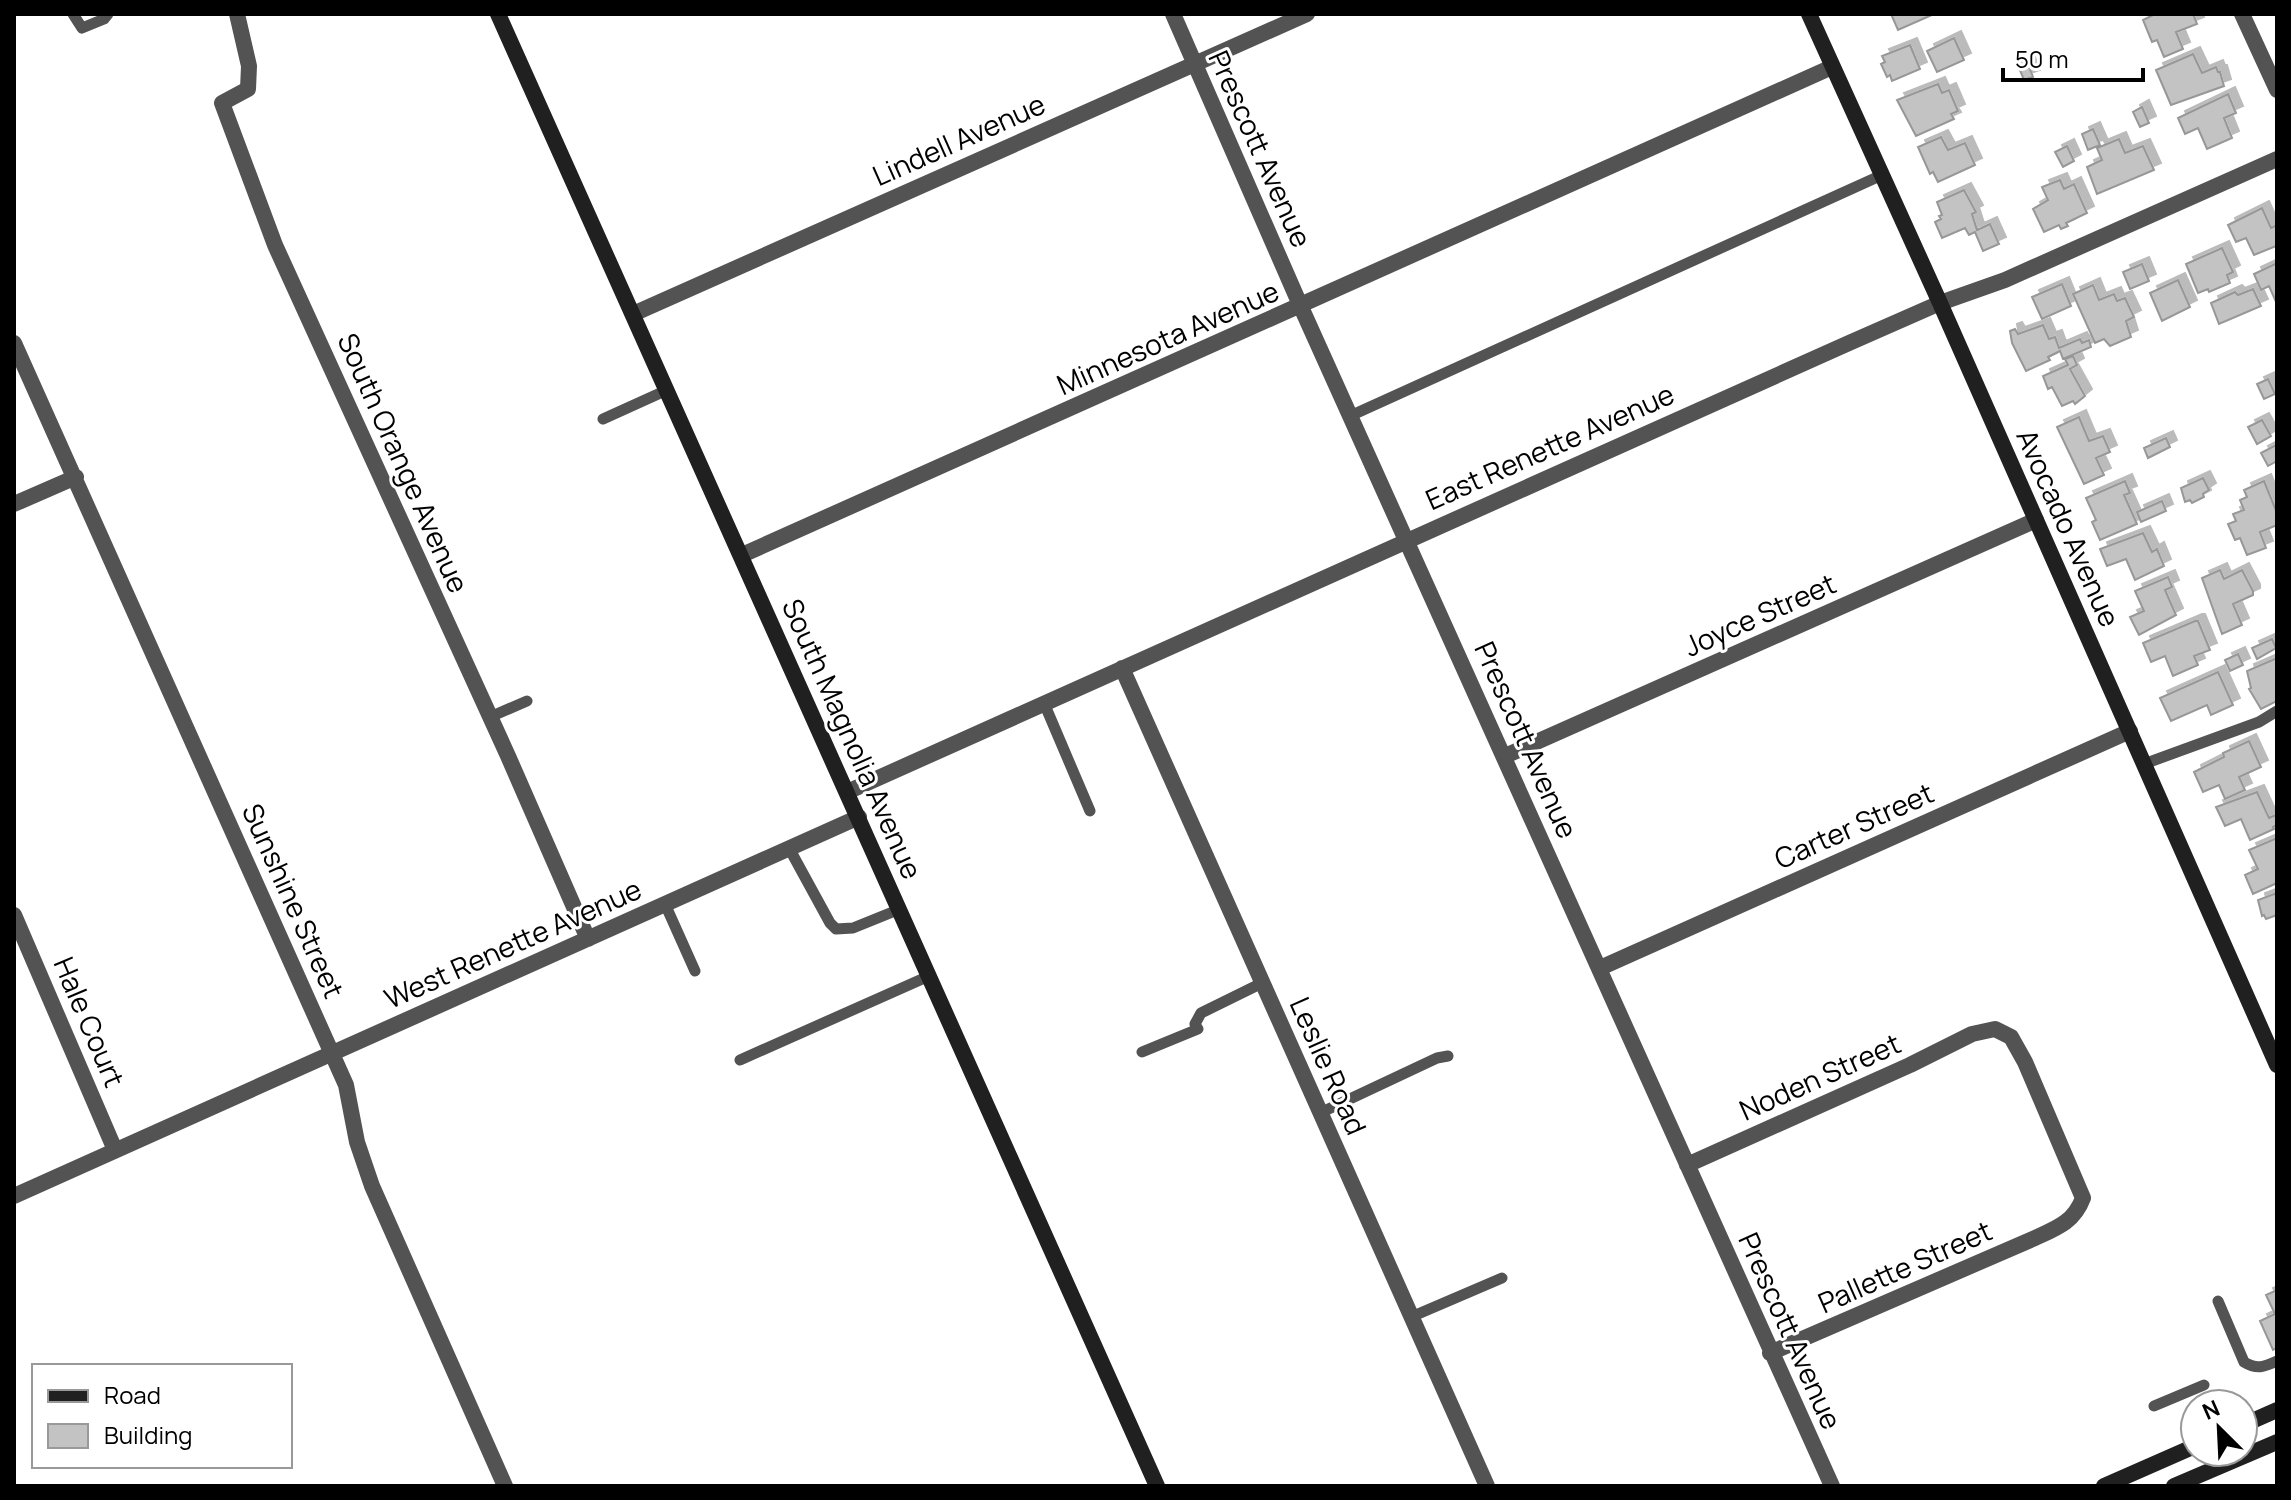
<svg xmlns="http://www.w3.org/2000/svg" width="2291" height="1500" font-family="Manrope,sans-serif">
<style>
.building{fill:#c3c3c3;stroke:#979797;stroke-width:2;filter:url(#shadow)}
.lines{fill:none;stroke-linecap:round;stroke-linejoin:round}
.service{stroke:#535353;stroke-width:11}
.minor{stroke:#535353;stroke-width:16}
.secondary{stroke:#202020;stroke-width:16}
.labels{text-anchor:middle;stroke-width:6;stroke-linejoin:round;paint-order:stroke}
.street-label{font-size:28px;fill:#000;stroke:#fff}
</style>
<defs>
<filter id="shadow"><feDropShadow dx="7" dy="-7" stdDeviation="0" flood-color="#0004"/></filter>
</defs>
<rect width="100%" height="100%" fill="#fff"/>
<path class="building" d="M1891,14H1934L1898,30Z
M2155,14H2193L2197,24L2176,32L2183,49L2164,57L2157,40L2152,42L2143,20Z
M1954,38L1964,60L1937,72L1927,51Z
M1910,45L1920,69L1892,81L1890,75L1887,77L1881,64L1885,62L1882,56Z
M2193,54L2202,73L2216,67L2218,72H2220L2224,86L2171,105L2156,70Z
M2026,59L2033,77L2024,80L2017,63Z
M1938,84L1942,93L1949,90L1958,111L1951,114L1954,119L1916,136L1897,100Z
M2228,94L2236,113L2224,118L2232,138L2207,149L2198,128L2185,134L2178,118Z
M2142,107L2149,123L2140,127L2133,112Z
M2093,129L2100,145L2088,150L2082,134Z
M1941,137L1948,150L1965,143L1975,165L1938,182L1933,172L1930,174L1918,147Z
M2119,139L2125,153L2143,146L2154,170L2097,194L2087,167L2102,160L2097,148Z
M2067,146L2074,161L2063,167L2055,152Z
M2060,180L2064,189L2074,184L2087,213L2066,223L2068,226L2061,229L2059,225L2044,232L2033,209L2048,200L2042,187Z
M1964,190L1976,212L1972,214L1977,230L1990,224L1999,244L1983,251L1975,232L1969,235L1965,228L1942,238L1935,222L1941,219L1939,216L1942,215L1937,202Z
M2262,208L2271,228L2277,225V248L2276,246L2254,255L2246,238L2236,242L2228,225Z
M2222,248L2233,272L2227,275L2230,283L2209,292L2208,289L2198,293L2186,264Z
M2277,263V304L2269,286L2261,290L2254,274Z
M2142,264L2149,281L2130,289L2123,272Z
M2178,280L2190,307L2162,321L2150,293Z
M2062,284L2071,306L2042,319L2032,297Z
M2093,285L2099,300L2114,294L2117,301L2125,298L2134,317L2126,321L2131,337L2110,346L2104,339L2095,343L2073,294Z
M2253,289L2261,306L2219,324L2211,303L2235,292L2238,295Z
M2043,325L2049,339L2055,337L2059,348L2080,339L2082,343L2089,340L2091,347L2063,359L2060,351L2048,357L2050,360L2026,371L2012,343L2010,331L2015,329L2018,334Z
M2073,356L2077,365L2070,369L2085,396L2075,404L2073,401L2062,406L2052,387L2048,389L2043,376L2068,365L2065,359Z
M2268,379L2275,394L2264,399L2257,384Z
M2079,417L2089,441L2103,436L2110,452L2096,458L2104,475L2084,484L2057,427Z
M2262,420L2271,436L2257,444L2248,427Z
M2166,438L2170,447L2148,458L2144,448Z
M2276,445L2277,461L2268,466L2261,453Z
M2203,478L2209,490L2203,494L2204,497L2192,503L2190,500L2185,502L2181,488Z
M2125,481L2130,493L2124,495L2137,524L2100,540L2092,522L2096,520L2086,498Z
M2264,481L2277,513V525L2260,532L2266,548L2247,555L2240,538L2235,540L2228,524L2236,521L2233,514L2244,510L2240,500L2247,497L2244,490Z
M2162,501L2166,511L2141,522L2137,512Z
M2143,533L2152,552L2157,549L2164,566L2135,580L2126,559L2107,566L2100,549Z
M2220,570L2224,579L2242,570L2253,591V595L2233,604L2242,625L2222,634L2202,578Z
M2168,577L2172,587L2165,590L2176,615L2139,635L2130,617L2144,611L2135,591Z
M2195,621H2198L2210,650L2194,656L2198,665L2173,676L2165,656L2151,662L2143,643Z
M2272,639L2276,648L2257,659L2252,648Z
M2238,654L2243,665L2230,671L2225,660Z
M2277,658V701L2261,709L2249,689L2251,688L2247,671Z
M2218,672L2233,705L2211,715L2207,705L2171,721L2160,698Z
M2249,741L2261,767L2239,777L2245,790L2225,799L2219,785L2203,792L2194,772L2224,757L2223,753Z
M2257,792L2269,818L2276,815L2277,825L2273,827L2274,829L2250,840L2241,819L2225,826L2216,807Z
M2277,838V883L2253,894L2245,875L2258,869L2249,850Z
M2274,894L2277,895V915L2266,919L2264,915L2262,916L2258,900Z
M2277,1290V1348L2273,1350L2260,1321L2275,1314L2266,1295Z"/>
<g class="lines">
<path class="service" d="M73,14L82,28L104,19L108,14
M1350,416L1882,175
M603,419L667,390
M1044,703L1090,811
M490,717L527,701
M2144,764L2259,722L2277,711
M789,848L830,923L836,929L853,928L900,909
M665,904L695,971
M1142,1052L1198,1029L1195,1024L1201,1013L1262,983
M740,1060L929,976
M1320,1113L1437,1058L1448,1056
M2218,1301L2244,1362C2257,1370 2264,1367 2277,1361
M1411,1317L1502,1278
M2154,1406L2204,1385"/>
<path class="minor" d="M237,14L249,66L248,89L222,103L275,245L508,756L588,939
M1173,14L1301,307L1832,1486
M2242,14L2277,90
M633,314L1307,14
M14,343L346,1085L357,1142L372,1186L505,1486
M14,504L76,477
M742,555L1832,67
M1122,668L1487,1486
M1505,756L2036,520
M847,792L1849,343L1940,303L2005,280L2277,159
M14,915L115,1150
M1600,968L2130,731
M1687,1165L1910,1065L1972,1034L1995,1029L2011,1037L2025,1062L2083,1198C2074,1222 2057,1228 2035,1238L1770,1353
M14,1196L859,817"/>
<path class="secondary" d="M498,14L1157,1486
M1809,14L1940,303L2277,1065
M2243,1425L2277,1410
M2104,1486L2195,1446
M2174,1486L2277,1442"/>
</g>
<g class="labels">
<g class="street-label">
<text transform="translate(959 140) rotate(-24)" y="10">Lindell Avenue</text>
<text transform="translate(1260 149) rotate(66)" y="10">Prescott Avenue</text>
<text transform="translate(1168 338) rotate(-24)" y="10">Minnesota Avenue</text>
<text transform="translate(1550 447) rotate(-24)" y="10">East Renette Avenue</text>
<text transform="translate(403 463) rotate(66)" y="10">South Orange Avenue</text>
<text transform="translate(2068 528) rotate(66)" y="10">Avocado Avenue</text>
<text transform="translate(1760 615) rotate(-24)" y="10">Joyce Street</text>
<text transform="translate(852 739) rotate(66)" y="10">South Magnolia Avenue</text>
<text transform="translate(1526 740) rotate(66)" y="10">Prescott Avenue</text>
<text transform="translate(1854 826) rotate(-24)" y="10">Carter Street</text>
<text transform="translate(293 901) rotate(66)" y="10">Sunshine Street</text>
<text transform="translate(513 944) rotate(-24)" y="10">West Renette Avenue</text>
<text transform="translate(89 1022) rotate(67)" y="10">Hale Court</text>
<text transform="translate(1328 1066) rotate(66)" y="10">Leslie Road</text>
<text transform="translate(1820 1077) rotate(-24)" y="10">Noden Street</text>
<text transform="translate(1905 1267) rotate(-24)" y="10">Pallette Street</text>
<text transform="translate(1790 1331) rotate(66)" y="10">Prescott Avenue</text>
</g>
</g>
<rect width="2291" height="1500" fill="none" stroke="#000000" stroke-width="32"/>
<rect x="32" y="1364" width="260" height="104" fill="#ffffff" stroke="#999999" stroke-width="2"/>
<rect x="48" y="1390" width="40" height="12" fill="#202020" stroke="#999999" stroke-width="2"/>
<text x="104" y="1404" font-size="24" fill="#000000">Road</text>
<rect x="48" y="1424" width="40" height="24" fill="#c3c3c3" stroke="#999999" stroke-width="2"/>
<text x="104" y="1444" font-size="24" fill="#000000">Building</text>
<g transform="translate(2219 1428) rotate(336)"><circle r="38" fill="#ffffff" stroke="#999999" stroke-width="2"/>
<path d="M0-6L14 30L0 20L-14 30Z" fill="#000000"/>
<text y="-12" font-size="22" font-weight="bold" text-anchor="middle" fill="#000000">N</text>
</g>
<path d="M2003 68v12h140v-12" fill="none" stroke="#000000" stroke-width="4"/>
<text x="2015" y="68" font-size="24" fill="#000000" stroke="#ffffff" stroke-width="6" paint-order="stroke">50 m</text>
</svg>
